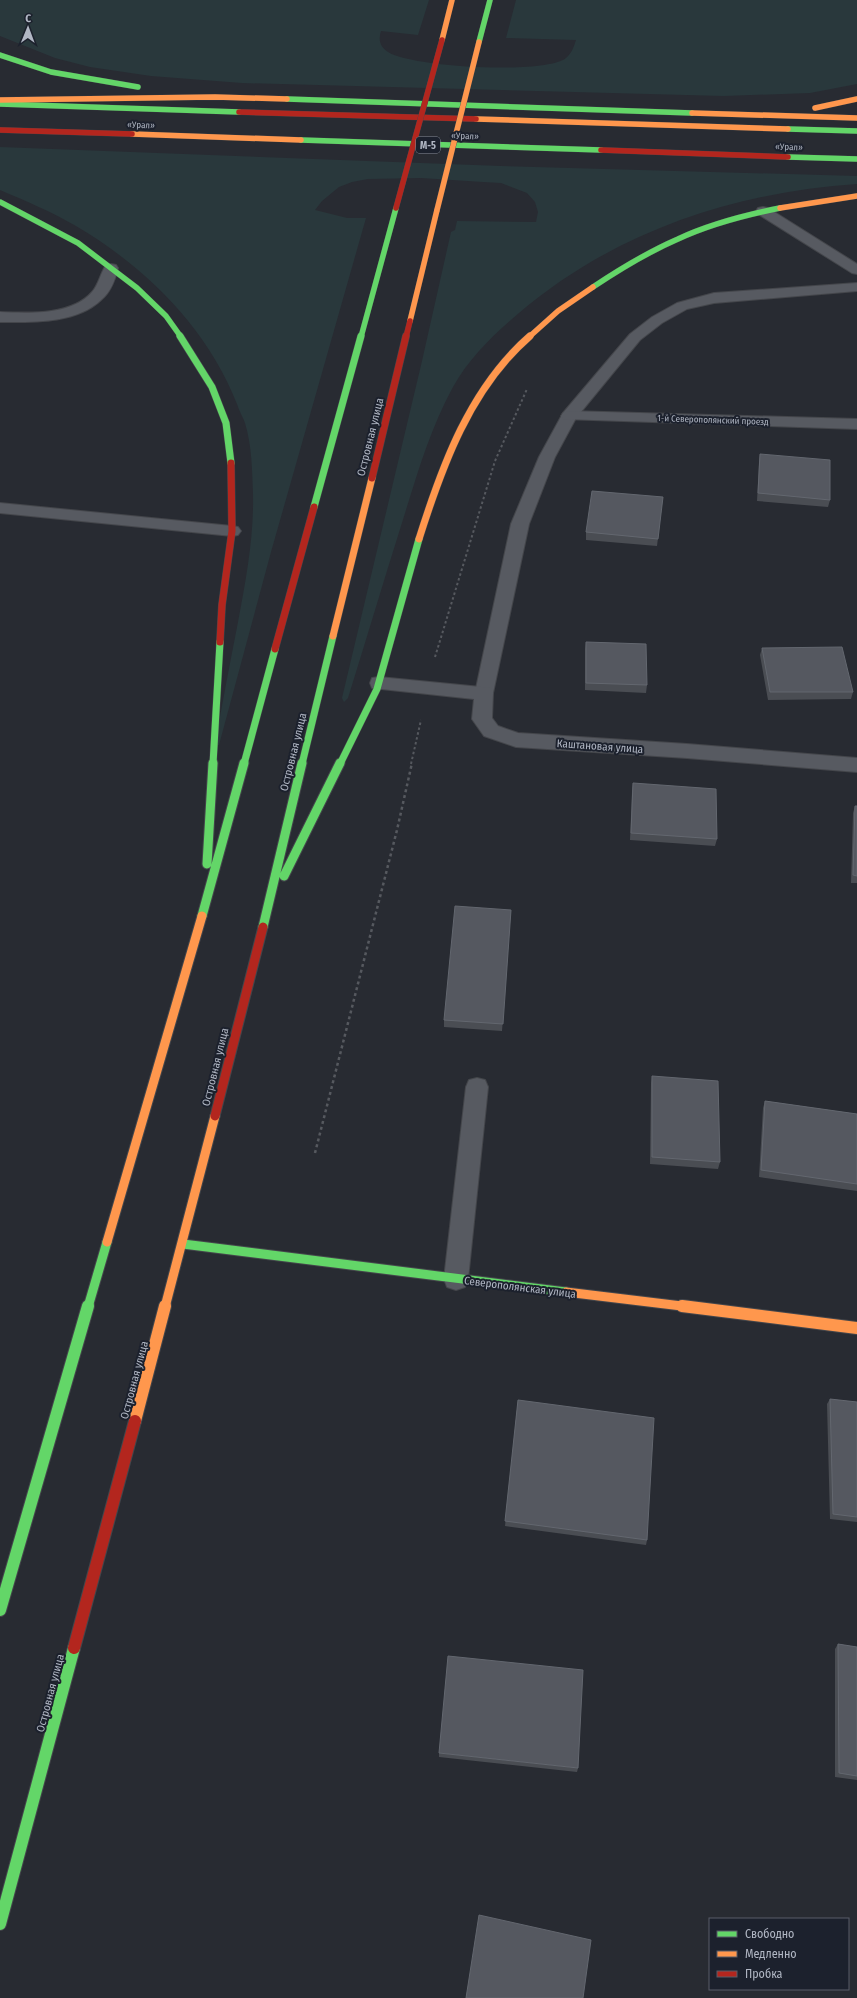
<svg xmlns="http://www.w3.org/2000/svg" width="857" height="1998" font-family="'Fira Sans Condensed',sans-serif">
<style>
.green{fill:#29383c}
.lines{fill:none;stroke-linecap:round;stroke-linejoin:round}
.lane-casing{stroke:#44464b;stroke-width:2}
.street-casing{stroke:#44464b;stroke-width:2}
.fast-far3-casing{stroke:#44464b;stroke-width:6}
.fast-far2-casing{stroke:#44464b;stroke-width:8}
.fast-far1-casing{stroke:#44464b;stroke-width:11}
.fast-casing{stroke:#44464b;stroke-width:14}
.slow-far3-casing{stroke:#44464b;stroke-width:6}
.slow-far2-casing{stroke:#44464b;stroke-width:8}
.slow-far1-casing{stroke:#44464b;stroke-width:11}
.slow-casing{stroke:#44464b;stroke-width:14}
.jam-far3-casing{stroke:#44464b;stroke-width:6}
.jam-far2-casing{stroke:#44464b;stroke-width:8}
.jam-far1-casing{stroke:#44464b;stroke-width:11}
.jam-casing{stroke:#44464b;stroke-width:14}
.path-far1{stroke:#56595f;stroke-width:2;stroke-dasharray:2.5 2.5;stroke-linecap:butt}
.path{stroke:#56595f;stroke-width:2.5;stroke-dasharray:3 3;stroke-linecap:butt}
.lane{fill:#575a61;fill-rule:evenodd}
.street{fill:#575a61;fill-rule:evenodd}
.fast-far3{stroke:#63d668;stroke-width:5.5}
.fast-far2{stroke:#63d668;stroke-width:7}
.fast-far1{stroke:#63d668;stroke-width:9}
.fast{stroke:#63d668;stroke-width:12}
.slow-far3{stroke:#ff974d;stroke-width:5.5}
.slow-far2{stroke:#ff974d;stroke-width:7}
.slow-far1{stroke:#ff974d;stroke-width:9}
.slow{stroke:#ff974d;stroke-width:12}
.jam-far3{stroke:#b3261e;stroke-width:5.5}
.jam-far2{stroke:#b3261e;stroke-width:7}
.jam-far1{stroke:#b3261e;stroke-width:9}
.jam{stroke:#b3261e;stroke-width:12}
.slow-bridge-casing{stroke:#45484f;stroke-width:6;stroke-linecap:butt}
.jam-bridge-casing{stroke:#45484f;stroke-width:6;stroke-linecap:butt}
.slow-bridge{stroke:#ff974d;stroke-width:5.5}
.jam-bridge{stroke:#b3261e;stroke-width:5.5}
.wall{fill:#4a4d53}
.building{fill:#555860;stroke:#63676f}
.labels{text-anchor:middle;stroke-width:4;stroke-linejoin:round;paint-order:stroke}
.far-street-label{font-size:9px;fill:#b1b7c4;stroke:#1c212d}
.shield{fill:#1c212d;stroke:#848a97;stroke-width:1}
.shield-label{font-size:10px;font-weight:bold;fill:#b1b7c4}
.street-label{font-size:11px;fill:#b1b7c4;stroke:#1c212d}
</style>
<rect width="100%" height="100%" fill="#282b32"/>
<path class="green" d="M0,0H429L418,35L381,31C378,40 380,47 388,52C410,67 545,75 566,58C572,53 574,46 576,40L506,38L516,0H857V84L810,93L724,96L242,83L151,76L90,67L55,58L0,36Z
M0,147L501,166L857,176V184C734,192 614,232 519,313C494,334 469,358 453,387C429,431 416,478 401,526C383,583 366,640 348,698L344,702L342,698L422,361L451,232L455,230L457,221L536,222L538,212L535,202L527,193L501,183L483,182L421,178L368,179L352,182L339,187L322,201L315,210L347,218H366L271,552L219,745H215C222,704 230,663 238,622C246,579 254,537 253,494C252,470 252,446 245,423C243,417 239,411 237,404C207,328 147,268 76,226C52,212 26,201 0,190Z"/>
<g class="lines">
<g class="lane-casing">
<path id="lane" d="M111,264L116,265L118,268C115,280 111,292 101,300C76,324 32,322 0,322V312C28,313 71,316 92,292C99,284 100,274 106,265Z
M857,283V291L714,303L687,309L662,323L640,340L576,418L555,457L529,524L493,693L491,698L484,700L477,698L475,693L511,524L539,457L563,413L630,334L652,317L677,303L714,293Z
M0,503L232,526L238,527L241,531L238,535L232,536L0,513Z
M477,1078L485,1080L488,1087L468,1279L465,1287L456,1290L447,1287L444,1279L466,1087L469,1080Z"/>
</g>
<g class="street-casing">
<path id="street" d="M763,207L768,208L857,264V274L852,273L758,214L756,211L758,208Z
M569,411L857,419V429L563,419L561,416L563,413Z
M379,677L491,688L493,693L492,718L498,726L518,733L687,744L857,758V772L687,758L516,747L484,736L472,719L474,699L372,688L370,683L372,678Z"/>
</g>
<g class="fast-far3-casing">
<path id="fast-far3" d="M479,42L490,0
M0,55L51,72L138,87
M287,99L692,113
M0,104L239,112
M788,129L857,131
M301,140L601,150
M788,157L857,159
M0,202L78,243L137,288L166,316L181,337
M593,287C620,269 648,252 678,239C710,224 745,215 780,208
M361,337L396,208"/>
</g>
<g class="fast-far2-casing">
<path id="fast-far2" d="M180,336L212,387L226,423L231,463
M314,507L361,336
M213,764L220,642
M244,764L275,649
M302,764L333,636
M340,764L377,689L419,539"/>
</g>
<g class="fast-far1-casing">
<path id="fast-far1" d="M207,864L213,763
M284,876L340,763
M202,916L244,763
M263,927L302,763
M183,1244L566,1292
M88,1307L107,1242"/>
</g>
<g class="fast-casing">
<path id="fast" d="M0,1610L88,1306
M0,1924L74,1648"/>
</g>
<g class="slow-far3-casing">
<path id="slow-far3" d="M442,40L452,0
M0,100L215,97L287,99
M815,108L857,99
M692,113L857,118
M476,119L788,129
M132,134L301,140
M780,208L857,196
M410,321L437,210
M529,337L558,311L593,287"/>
</g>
<g class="slow-far2-casing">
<path id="slow-far2" d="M419,539C442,466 470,388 530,336
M333,636L372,478"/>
</g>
<g class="slow-far1-casing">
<path id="slow-far1" d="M107,1242L202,916
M566,1292L690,1307
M165,1307L215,1116"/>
</g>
<g class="slow-casing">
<path id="slow" d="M682,1306L857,1328
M135,1421L165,1306"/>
</g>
<g class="jam-far3-casing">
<path id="jam-far3" d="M239,112L476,119
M0,130L132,134
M601,150L788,157
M406,337L410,321"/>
</g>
<g class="jam-far2-casing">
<path id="jam-far2" d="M372,478L406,336
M220,642L222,605L232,531L231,463
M275,649L314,507"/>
</g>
<g class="jam-far1-casing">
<path id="jam-far1" d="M215,1116L263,927"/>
</g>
<g class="jam-casing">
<path id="jam" d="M74,1648L135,1421"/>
</g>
<path class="path-far1" d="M435,657L495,461L527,389
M411,764L421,720"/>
<path class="path" d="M315,1153L397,830L412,763"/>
<use href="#lane" class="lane"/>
<use href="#street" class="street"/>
<use href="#fast-far3" class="fast-far3"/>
<use href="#fast-far2" class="fast-far2"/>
<use href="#fast-far1" class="fast-far1"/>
<use href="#fast" class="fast"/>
<use href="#slow-far3" class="slow-far3"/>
<use href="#slow-far2" class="slow-far2"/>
<use href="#slow-far1" class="slow-far1"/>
<use href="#slow" class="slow"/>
<use href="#jam-far3" class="jam-far3"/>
<use href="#jam-far2" class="jam-far2"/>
<use href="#jam-far1" class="jam-far1"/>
<use href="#jam" class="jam"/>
<g class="slow-bridge-casing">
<path id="slow-bridge" d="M437,210L479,42"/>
</g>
<g class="jam-bridge-casing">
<path id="jam-bridge" d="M396,208L442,40"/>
</g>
<use href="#slow-bridge" class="slow-bridge"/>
<use href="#jam-bridge" class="jam-bridge"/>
</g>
<path class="wall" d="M760,454L830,500L828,507L757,501L759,462Z
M663,497L657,546L586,540V532Z
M586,642L647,685L646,693L585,690V649Z
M762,648L853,692L851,699L768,700L760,655Z
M633,783L717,839L715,846L630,840L632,791Z
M855,806H857V883H851L853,813Z
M511,910L502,1031L444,1027V1020Z
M652,1076L720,1162L718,1169L650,1164L651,1083Z
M765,1101L857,1114V1191L759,1177L763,1108Z
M830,1399L857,1402V1522L830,1519L827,1404Z
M518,1400L647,1540L646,1545L505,1526Z
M838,1644L857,1647V1780L835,1777V1649Z
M439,1753L578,1768L577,1772L439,1757Z"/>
<path class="building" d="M760,454L830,460V500L758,493Z
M592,491L663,497L658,539L586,532Z
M586,642L646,644L647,685L586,683Z
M842,647L853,692H770L762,648Z
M633,783L716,789L717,839L631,833Z
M855,806H857V876L853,875Z
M455,906L511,910L503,1024L444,1020Z
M652,1076L718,1081L720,1162L652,1157Z
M765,1101L857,1114V1184L761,1170Z
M830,1399L857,1402V1517L833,1514Z
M518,1400L654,1418L647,1540L505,1521Z
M838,1644L857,1647V1776L839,1773Z
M448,1656L583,1670L578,1768L439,1753Z
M479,1915L591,1940L583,1998H466Z"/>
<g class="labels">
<g class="far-street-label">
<text transform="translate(141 125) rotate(2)" y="3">«Урал»</text>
<text transform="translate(465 136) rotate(2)" y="3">«Урал»</text>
<text transform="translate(789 147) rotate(2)" y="3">«Урал»</text>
<text transform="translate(713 420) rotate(2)" y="3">1-й Северополянский проезд</text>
</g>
<rect class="shield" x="416" y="137" width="24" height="16" rx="3"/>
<g class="shield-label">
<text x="428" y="149">М-5</text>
</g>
<g class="street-label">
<text transform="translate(370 437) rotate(-76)" y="4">Островная улица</text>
<text transform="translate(600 746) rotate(4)" y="4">Каштановая улица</text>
<text transform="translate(293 752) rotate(-76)" y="4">Островная улица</text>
<text transform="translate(215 1067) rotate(-76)" y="4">Островная улица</text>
<text transform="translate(520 1287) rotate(7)" y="4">Северополянская улица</text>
<text transform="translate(134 1380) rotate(-75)" y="4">Островная улица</text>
<text transform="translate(50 1693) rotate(-75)" y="4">Островная улица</text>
</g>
</g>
<rect x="709" y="1918" width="140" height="72" fill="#1c212d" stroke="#585d69"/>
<rect x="717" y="1931" width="20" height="6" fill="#63d668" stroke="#585d69"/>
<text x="745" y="1938" font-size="12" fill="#b1b7c4">Свободно</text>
<rect x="717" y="1951" width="20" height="6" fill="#ff974d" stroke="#585d69"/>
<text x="745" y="1958" font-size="12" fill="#b1b7c4">Медленно</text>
<rect x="717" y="1971" width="20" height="6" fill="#b3261e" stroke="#585d69"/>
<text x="745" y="1978" font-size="12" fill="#b1b7c4">Пробка</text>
<g transform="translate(28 28) rotate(1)" stroke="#1c212d" stroke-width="3" paint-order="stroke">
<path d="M0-3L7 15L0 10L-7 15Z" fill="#b1b7c4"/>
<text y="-6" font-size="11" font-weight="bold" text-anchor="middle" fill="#b1b7c4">С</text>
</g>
</svg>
